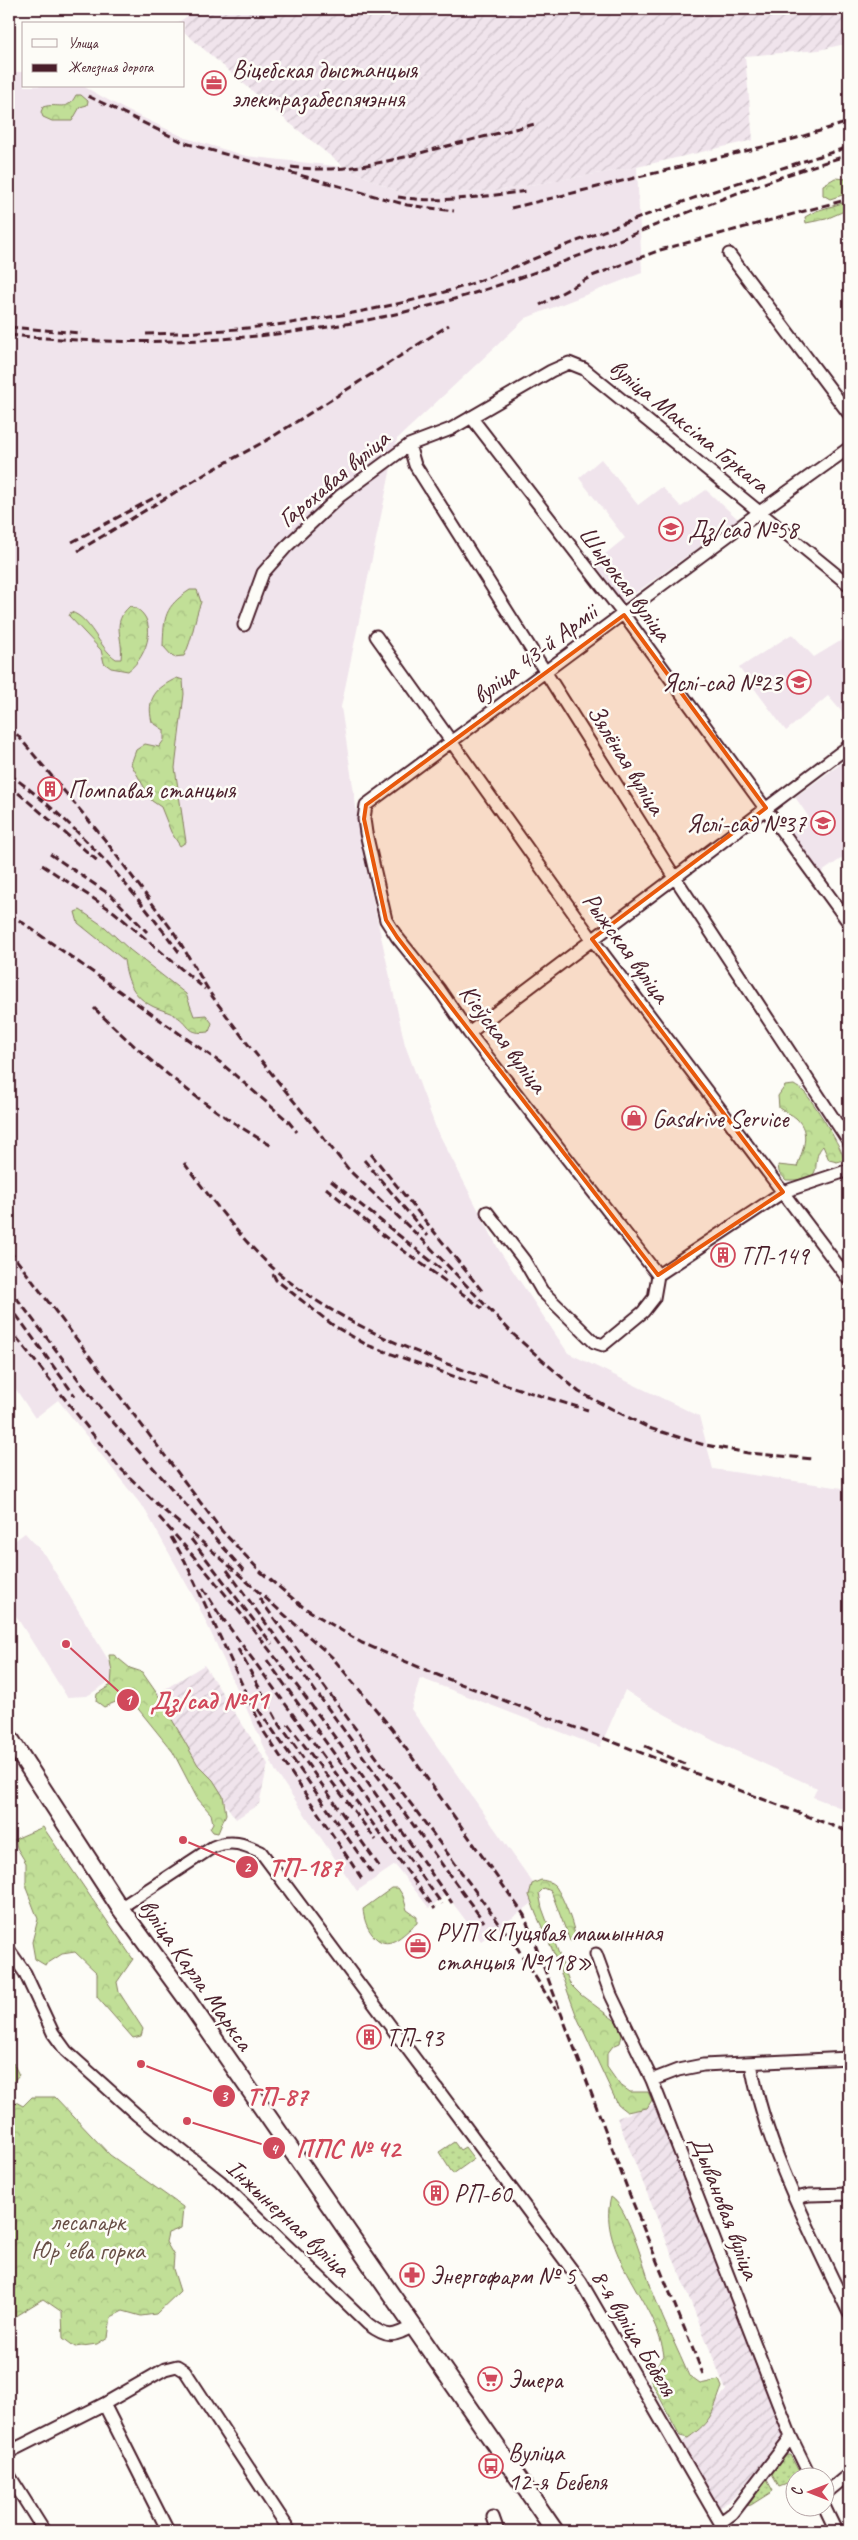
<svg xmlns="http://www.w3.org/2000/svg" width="858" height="2540" font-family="Caveat,sans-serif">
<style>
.built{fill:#f0e4ec}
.industrial{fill:url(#industrial-furrows)}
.green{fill:url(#green-dots);stroke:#867f61}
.forest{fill:url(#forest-crowns);stroke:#867f61}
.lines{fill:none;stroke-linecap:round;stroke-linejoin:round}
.street-casing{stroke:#4a1f2b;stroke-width:15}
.secondary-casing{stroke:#4a1f2b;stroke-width:20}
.street{stroke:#fdfcf7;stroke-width:11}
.secondary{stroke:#fdfcf7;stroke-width:16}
.rail{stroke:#4a1f2b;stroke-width:3;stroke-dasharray:8 4;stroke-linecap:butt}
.marked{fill:#e8590c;fill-opacity:0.2;stroke:#e8590c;stroke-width:4;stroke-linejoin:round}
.labels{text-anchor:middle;stroke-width:5;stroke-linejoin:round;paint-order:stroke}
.poi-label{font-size:25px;fill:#4a1f2b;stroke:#fdfcf7;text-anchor:start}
.street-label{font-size:25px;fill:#4a1f2b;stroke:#fdfcf7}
.park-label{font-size:25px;fill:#684f46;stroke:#fdfcf7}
.leader{fill:none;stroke:#d1495b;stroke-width:2}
.callout-dot{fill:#d1495b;stroke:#fdfcf7;stroke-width:2}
.mark-label{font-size:15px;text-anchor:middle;font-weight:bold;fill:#fff}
.callout-label{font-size:26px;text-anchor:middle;font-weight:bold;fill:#d1495b;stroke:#fdfcf7;stroke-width:5;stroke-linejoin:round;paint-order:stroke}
</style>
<defs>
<pattern id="industrial-furrows" width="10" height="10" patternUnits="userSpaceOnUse" patternTransform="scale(1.25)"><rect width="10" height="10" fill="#f0e4ec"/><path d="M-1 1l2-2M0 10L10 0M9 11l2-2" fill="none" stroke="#cfc3cb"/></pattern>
<pattern id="green-dots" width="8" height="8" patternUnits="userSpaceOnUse" patternTransform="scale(1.25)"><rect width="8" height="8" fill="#c1df97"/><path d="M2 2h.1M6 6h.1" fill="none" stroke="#a7bf82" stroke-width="1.8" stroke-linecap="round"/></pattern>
<pattern id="forest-crowns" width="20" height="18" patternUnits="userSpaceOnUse" patternTransform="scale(1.25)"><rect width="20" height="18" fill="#c1df97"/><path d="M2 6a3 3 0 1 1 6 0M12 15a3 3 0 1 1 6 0" fill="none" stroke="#a7bf82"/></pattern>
</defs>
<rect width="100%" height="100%" fill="#fdfcf7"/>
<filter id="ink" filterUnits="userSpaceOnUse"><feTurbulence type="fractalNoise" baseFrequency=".02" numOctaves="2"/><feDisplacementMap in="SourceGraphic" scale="10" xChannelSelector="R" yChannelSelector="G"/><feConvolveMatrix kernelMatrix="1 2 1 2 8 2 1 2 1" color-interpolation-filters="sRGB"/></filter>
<g filter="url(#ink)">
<path class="built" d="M9,72H24V86H83L124,109L186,138L246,156L344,167L405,195L495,191L637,167L642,273L526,318L397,439L341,707L364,859L405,1045L436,1128L499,1250L568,1353L699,1416L713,1469L849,1489V1811L813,1797L817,1788L714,1741L646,1704L625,1690L600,1747L420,1678L411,1709L542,1896L481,1941L446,1894L429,1908L395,1865L357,1891L276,1772L197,1603L145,1510L58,1400L35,1418L9,1379Z
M601,459L638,505L662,487L681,507L706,490L738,519L623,602L594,563L625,538L579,478Z
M792,634L814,657L842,640L849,649V720L828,696L786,731L739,668Z
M842,763L849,774V856L848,854L819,874L787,830L808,816L795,797Z
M25,1533L44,1554L118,1676L87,1696L67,1697L9,1605V1545Z"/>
<path class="industrial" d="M198,9H849V43L819,50L745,56L753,140L637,167L495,191L405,195L344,167L287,121L184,32V24H176Z
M204,1665L268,1764L259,1804L236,1819L149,1699Z
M654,2104L786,2437L734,2497L717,2510L681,2445L726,2390L617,2118Z"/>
<path class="green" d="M454,2142L460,2150L465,2147L474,2159L453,2174L439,2152Z
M787,2455H790L801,2475L800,2477L796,2478L795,2481L779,2487L771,2473Z
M767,2480L773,2491L751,2505L742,2507L743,2503Z"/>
<path class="forest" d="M76,95H81L88,101L87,105L80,107L72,121H52L43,117L41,112L43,107C58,102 67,113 76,95Z
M849,176V193L830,199L823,195V185L835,178L847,179Z
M849,201V209L826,219L806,223L805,217L816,211Z
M190,590H197L201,602C194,619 193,639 184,656L173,657L163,646C164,617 164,607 190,590Z
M130,606C161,615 148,657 128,671L111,668L104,663L101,650L69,616L71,612C91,618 98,647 116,659H121C124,636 110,624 130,606Z
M177,678L183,680L184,694L175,768L186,842L180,846L171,832L161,807L152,801L131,764L136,750L145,744L159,747L164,740V730L152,722C146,698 156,688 177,678Z
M80,910L105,927L130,950L186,994L194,1016L206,1015L212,1023L209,1032C186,1035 191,1025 176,1016C170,1012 161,1010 154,1007C133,997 127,981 124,960L78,923L75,912Z
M794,1085C797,1087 801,1089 804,1092C812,1099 844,1151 844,1160L837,1162L829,1160L823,1146C807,1163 831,1181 786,1180L779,1172L778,1165L797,1167C802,1151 812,1133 796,1118C792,1114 784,1112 779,1108L778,1096L785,1086Z
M109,1655H114L130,1668L142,1672L158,1695L198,1765L213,1780L223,1796L226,1814L218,1833L213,1832L210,1828L213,1823L211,1814L197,1798L173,1752L131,1700L127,1697L104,1707L96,1701L97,1694L111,1685L112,1672Z
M43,1827L133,1959L117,1982L119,1992L143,2029L141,2036L133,2038L97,1997V1973L75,1952L62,1954L45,1965L35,1959L32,1942L38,1919L26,1888V1863L17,1848L15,1839Z
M541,1880C547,1881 552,1882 556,1887C563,1897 576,1928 575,1940L570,1941L551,1891L544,1888L539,1893L542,1908L570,1984L581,1995L621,2025L623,2032L620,2043L613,2046L607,2054V2067L619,2084L630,2092H648L652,2100L647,2108L627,2112L618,2105L577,2017L552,1949L536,1914L529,1895L532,1884Z
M392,1888H398L403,1896L407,1910L417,1917V1923C402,1935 388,1954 372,1934C366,1926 364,1919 363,1909Z
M9,2063H13L19,2075L11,2084L14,2101L23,2106L32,2097H55L110,2155L183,2207L181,2228L168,2233L166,2242L174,2256L173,2269L180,2291L156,2314L141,2316L123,2311L111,2317L108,2337L97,2344L75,2347L63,2338L62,2312L43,2299L9,2320Z
M611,2197C629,2207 646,2276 655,2298C665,2325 678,2350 689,2376L700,2384L719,2380L722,2387C712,2413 713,2420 688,2438L680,2436L651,2381V2371L664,2356C657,2302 596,2253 611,2197Z"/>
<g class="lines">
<g class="street-casing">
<path id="street" d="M729,254L849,414
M471,417L624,615L849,923
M409,445L415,465L674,876L849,1142
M244,625L263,573L286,547L340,496L409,445L451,429L551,371L569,363L584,369L849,585
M376,636L592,939L849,1280
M469,1033L849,746
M487,1212L524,1260L542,1291L594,1342L603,1345L643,1312L654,1298L658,1275
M658,1275L469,1033L439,989L397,937L386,920L366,833L364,819L366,805L761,511L849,448
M658,1275L783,1192L849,1170
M120,1908L213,1847C231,1839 244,1844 261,1852L581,2282L725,2531
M9,1950L25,1973L53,2033L66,2051L137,2115L220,2181L368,2324C388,2339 393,2337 413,2326
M596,1954L611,1995L652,2080L791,2437L811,2478
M751,2063C764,2145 813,2237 849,2313
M652,2080L678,2070L703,2065L849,2058
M796,2198L809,2195L849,2194
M104,2404L168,2531
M9,2452L104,2404L165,2369L177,2366L185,2371L290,2531
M9,2475L44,2531
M826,2493L849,2474
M825,2508L836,2531
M493,2517L498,2531
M721,2522L733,2513L791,2437"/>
</g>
<g class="secondary-casing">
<path id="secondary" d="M9,1737L120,1908L186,1998L555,2531"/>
</g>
<use href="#street" class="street"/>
<use href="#secondary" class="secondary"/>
<path class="rail" d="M88,96L185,143L407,205L454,211
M291,167C341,174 387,162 435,149C468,141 502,132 535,124
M398,197C440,204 485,196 527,191
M511,208L787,141L849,122
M540,305L592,276L660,250L849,199
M9,327L81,333
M146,334C245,332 344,319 441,293C490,280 537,256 585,238C672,205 760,174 849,147
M9,335C162,350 319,340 468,295C597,255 719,193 849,155
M72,542L161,494
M78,551L207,473L269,439L449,325
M9,725L105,840L175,934L212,996L247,1043L350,1171L425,1242L513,1334L542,1360L579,1392L649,1428L701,1444L748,1453L814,1459
M9,774C77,823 129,885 179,952
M9,785L100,863
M50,854L112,896L147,932
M42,865L114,912L205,989
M9,913L221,1063L288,1121L297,1132
M94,1008C148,1061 205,1108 272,1146
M371,1154L483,1292
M364,1160L428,1236
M184,1163C214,1202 243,1243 281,1275C360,1340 489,1381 588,1410
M331,1181L446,1273
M326,1188L389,1240L482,1308
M9,1250L222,1531L261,1572L303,1607L362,1643L440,1676L849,1832
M273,1274L276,1280L334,1326L367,1345L478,1385
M9,1288L97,1404L245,1572
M9,1305L75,1396
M9,1328L117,1465L161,1508L208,1547L332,1657L392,1729L524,1915L629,2193L703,2374
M159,1517C267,1637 360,1771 452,1903
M171,1537L185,1561L264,1732L362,1879
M191,1539L272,1644
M227,1570L484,1922
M203,1588L224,1622
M259,1598L518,1949L556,2010
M221,1616L435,1909
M238,1649L278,1722L379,1866
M267,1660L442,1904
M258,1709L372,1873
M288,1724L376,1840
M645,1746L685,1764"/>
</g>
</g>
<path class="marked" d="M624,615L766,808L592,939L783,1192L658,1275L397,937L386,920L364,819L366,805Z"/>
<defs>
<g id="office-ring" transform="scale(1.25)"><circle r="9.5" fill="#fdfcf7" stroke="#d1495b" stroke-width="1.5"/><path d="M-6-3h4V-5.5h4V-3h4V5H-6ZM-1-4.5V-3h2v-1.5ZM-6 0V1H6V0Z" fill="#d1495b"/></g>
<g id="school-ring" transform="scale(1.25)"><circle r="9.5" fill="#fdfcf7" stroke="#d1495b" stroke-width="1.5"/><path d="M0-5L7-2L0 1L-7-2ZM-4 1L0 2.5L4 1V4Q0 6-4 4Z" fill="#d1495b"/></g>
<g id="building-ring" transform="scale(1.25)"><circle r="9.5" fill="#fdfcf7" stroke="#d1495b" stroke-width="1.5"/><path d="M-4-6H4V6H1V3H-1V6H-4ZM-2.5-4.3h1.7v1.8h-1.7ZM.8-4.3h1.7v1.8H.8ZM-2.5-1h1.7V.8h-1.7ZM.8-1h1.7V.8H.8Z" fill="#d1495b"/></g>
<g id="shop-ring" transform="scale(1.25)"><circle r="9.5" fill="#fdfcf7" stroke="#d1495b" stroke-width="1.5"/><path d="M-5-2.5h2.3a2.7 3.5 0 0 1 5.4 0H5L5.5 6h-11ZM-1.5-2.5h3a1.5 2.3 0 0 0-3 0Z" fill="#d1495b"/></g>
<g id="pharmacy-ring" transform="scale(1.25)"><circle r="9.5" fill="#fdfcf7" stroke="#d1495b" stroke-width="1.5"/><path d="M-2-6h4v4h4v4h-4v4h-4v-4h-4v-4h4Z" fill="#d1495b"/></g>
<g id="supermarket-ring" transform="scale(1.25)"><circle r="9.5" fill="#fdfcf7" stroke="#d1495b" stroke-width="1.5"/><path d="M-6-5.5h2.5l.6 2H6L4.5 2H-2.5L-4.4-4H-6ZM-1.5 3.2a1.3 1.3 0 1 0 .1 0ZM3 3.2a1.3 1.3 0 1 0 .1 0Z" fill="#d1495b"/></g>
<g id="bus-ring" transform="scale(1.25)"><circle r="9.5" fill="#fdfcf7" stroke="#d1495b" stroke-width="1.5"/><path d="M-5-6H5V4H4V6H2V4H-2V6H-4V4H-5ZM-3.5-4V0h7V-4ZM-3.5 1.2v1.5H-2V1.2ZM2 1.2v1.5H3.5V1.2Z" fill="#d1495b"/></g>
</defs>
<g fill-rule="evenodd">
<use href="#office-ring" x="214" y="83"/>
<use href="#school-ring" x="671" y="529"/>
<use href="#school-ring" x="799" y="682"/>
<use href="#building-ring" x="50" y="789"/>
<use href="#school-ring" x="823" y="823"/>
<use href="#shop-ring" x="634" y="1118"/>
<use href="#building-ring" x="723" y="1255"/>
<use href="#office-ring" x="418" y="1946"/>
<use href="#building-ring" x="369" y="2037"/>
<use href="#building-ring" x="436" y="2193"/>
<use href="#pharmacy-ring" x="412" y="2275"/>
<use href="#supermarket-ring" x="490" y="2379"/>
<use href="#bus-ring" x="491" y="2466"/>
</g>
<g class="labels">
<g class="poi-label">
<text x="232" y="78">Віцебская дыстанцыя<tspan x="232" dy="29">электразабеспячэння</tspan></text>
<text x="688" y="538">Дз/сад №58</text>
<text x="782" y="691" text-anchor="end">Яслі-сад №23</text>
<text x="68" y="798">Помпавая станцыя</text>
<text x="806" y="832" text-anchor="end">Яслі-сад №37</text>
<text x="652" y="1127">Gasdrive Service</text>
<text x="740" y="1264">ТП-149</text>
<text x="436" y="1941">РУП «Пуцявая машынная<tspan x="436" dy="29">станцыя №118»</tspan></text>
<text x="386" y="2046">ТП-93</text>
<text x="454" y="2202">РП-60</text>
<text x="430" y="2284">Энергофарм № 5</text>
<text x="508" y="2388">Эшера</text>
<text x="508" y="2461">Вуліца<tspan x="508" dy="29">12-я Бебеля</tspan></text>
</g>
<g class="street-label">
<text transform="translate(690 425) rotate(39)" y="9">вуліца Максіма Горкага</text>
<text transform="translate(333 478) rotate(-40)" y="9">Гарохавая вуліца</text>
<text transform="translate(626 583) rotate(53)" y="9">Шырокая вуліца</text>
<text transform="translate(534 653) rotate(-37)" y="9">вуліца 43-й Арміі</text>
<text transform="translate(627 759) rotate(58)" y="9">Зялёная вуліца</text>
<text transform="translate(627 947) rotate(54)" y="9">Рыжская вуліца</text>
<text transform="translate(504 1038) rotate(53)" y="9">Кіеўская вуліца</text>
<text transform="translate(197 1974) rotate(55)" y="9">вуліца Карла Маркса</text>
<text transform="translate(726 2207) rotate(69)" y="9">Дывановая вуліца</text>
<text transform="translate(289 2217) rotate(43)" y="9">Інжынерная вуліца</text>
<text transform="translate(635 2332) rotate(59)" y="9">8-я вуліца Бебеля</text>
</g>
<g class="park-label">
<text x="88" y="2230">лесапарк<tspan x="88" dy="29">Юрʼева горка</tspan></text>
</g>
</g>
<path class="leader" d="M66 1644L128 1700M183 1840L247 1867M141 2064L224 2096M187 2121L274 2148"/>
<g class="callout-dot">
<circle cx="66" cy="1644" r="5"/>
<circle cx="183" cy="1840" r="5"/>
<circle cx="141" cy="2064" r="5"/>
<circle cx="187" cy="2121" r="5"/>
<circle cx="128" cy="1700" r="12"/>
<circle cx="247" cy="1867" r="12"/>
<circle cx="224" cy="2096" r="12"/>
<circle cx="274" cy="2148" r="12"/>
</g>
<g class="mark-label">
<text x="128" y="1705">1</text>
<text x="247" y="1872">2</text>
<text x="224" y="2101">3</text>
<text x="274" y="2154">4</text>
</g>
<g class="callout-label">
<text x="209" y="1709">Дз/сад №11</text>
<text x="305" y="1876">ТП-187</text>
<text x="277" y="2105">ТП-87</text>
<text x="348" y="2157">ППС № 42</text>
</g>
<rect width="858" height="2540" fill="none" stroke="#fdfcf7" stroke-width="30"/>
<rect x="15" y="15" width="828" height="2510" fill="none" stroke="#4a1f2b" stroke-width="2" filter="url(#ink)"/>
<rect x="22" y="22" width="162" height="65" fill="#fdfcf7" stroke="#b5a4a5"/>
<rect x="32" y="39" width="25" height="8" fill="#fdfcf7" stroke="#b5a4a5"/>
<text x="68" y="48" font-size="15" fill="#4a1f2b">Улица</text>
<rect x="32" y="64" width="25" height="8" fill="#4a1f2b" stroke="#b5a4a5"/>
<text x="68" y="72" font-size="15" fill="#4a1f2b">Железная дорога</text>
<g transform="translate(810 2492) rotate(270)"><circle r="24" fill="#fdfcf7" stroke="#b5a4a5"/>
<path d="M0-4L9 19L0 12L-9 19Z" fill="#d1495b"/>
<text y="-8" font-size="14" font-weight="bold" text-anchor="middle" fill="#4a1f2b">С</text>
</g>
</svg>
